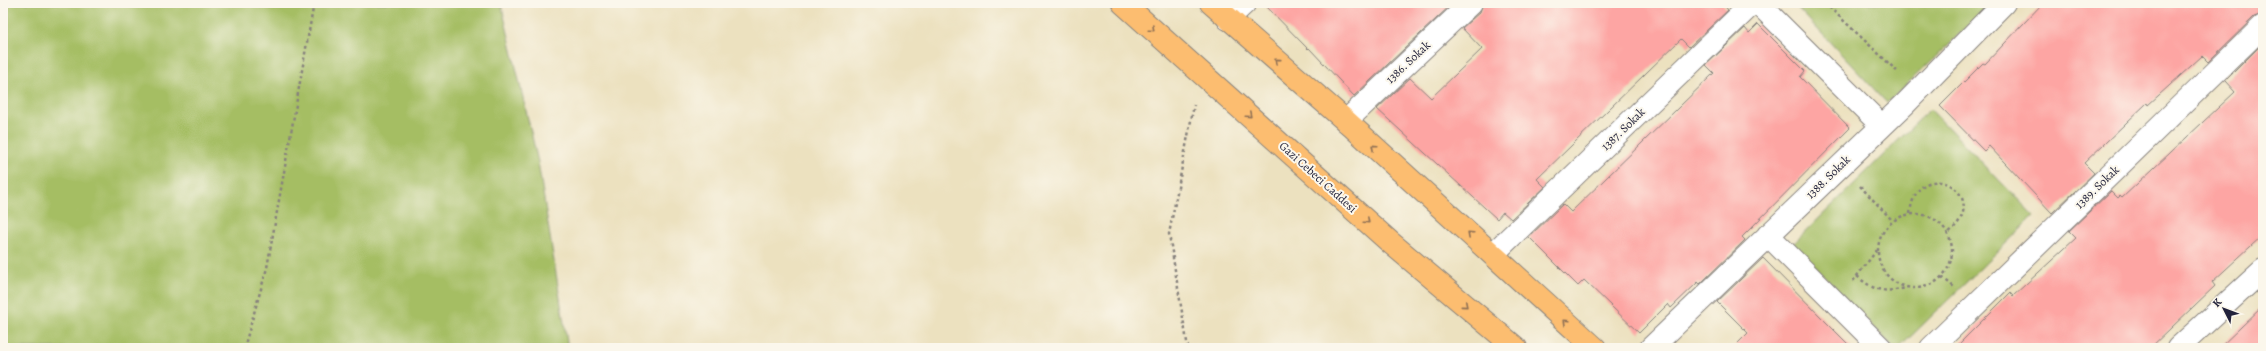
<svg xmlns="http://www.w3.org/2000/svg" width="2266" height="351" font-family="Alegreya,serif">
<style>
.green{fill:#a5be63;stroke:#64704f}
.building{fill:#fda5a3}
.lines{fill:none;stroke-linecap:round;stroke-linejoin:round}
.street-casing{stroke:#87827d;stroke-width:24}
.primary-casing{stroke:#87827d;stroke-width:24}
.path{stroke:#87827d;stroke-width:2.5;stroke-dasharray:3 3;stroke-linecap:butt}
.street{stroke:#fff;stroke-width:22}
.primary{stroke:#fcbd6f;stroke-width:22}
.oneway{stroke:#8f7055}
.labels{text-anchor:middle;stroke-width:4;stroke-linejoin:round;paint-order:stroke}
.street-label{font-size:12px;fill:#22223b;stroke:#fbf7ec}
</style>
<rect width="100%" height="100%" fill="#fbf7ec"/>
<filter id="ink" filterUnits="userSpaceOnUse"><feTurbulence type="fractalNoise" baseFrequency=".025" numOctaves="2"/><feDisplacementMap in="SourceGraphic" scale="8" xChannelSelector="R" yChannelSelector="G"/><feConvolveMatrix kernelMatrix="1 2 1 2 8 2 1 2 1" color-interpolation-filters="sRGB"/></filter>
<filter id="wash" filterUnits="userSpaceOnUse"><feTurbulence type="fractalNoise" baseFrequency=".012" numOctaves="4" result="noise"/><feDisplacementMap in="SourceGraphic" scale="16" xChannelSelector="R" yChannelSelector="G"/><feGaussianBlur stdDeviation="0.9" result="paint"/><feColorMatrix in="noise" values="0 0 0 0 0 0 0 0 0 0 0 0 0 0 0 0 0 1.4 0 .05"/><feComposite in="paint" operator="in"/></filter>
<g filter="url(#wash)">
<rect width="100%" height="100%" fill="#ece1bf"/>
<path class="green" d="M3,3H501L538,162L568,348H3Z
M1793,3H1992L1887,103Z
M1930,109L2034,216L1899,348H1894L1793,244Z"/>
<g id="blocks">
<path class="building" d="M1263,3H1453L1354,96L1309,48L1308,49Z
M1483,3H1722L1728,10L1689,47L1681,39L1537,179L1545,187L1511,219L1503,212L1497,219L1377,109L1410,78L1431,98L1482,49L1462,28L1480,12Z
M2043,3H2263V14L2254,17L2208,62L2202,56L2148,105L2147,103L2084,163L2094,173L2052,213L1989,146L1984,151L1940,106L1983,63L1985,64Z
M1758,24L1805,71L1800,77L1850,128L1742,237L1745,240L1700,284L1698,282L1671,308L1668,304L1639,333L1584,280L1578,286L1529,237L1563,204L1571,212L1714,73L1706,65L1745,28L1749,33Z
M2263,43V235L2212,282L2215,286L2150,348H1955L2010,293L2013,296L2076,238L2069,231L2111,191L2118,198L2120,196L2122,198L2235,92L2225,81Z
M1763,258L1824,320L1852,348H1733L1748,333L1717,302Z
M2263,306V348H2219Z"/>
</g>
</g>
<g filter="url(#ink)">
<use href="#blocks" fill-opacity="0" stroke="#87827d" stroke-width="1"/>
<g class="lines">
<g class="street-casing">
<path id="street" d="M1758,3L1882,126
M1228,19L1245,3
M1346,121L1471,3
M1768,235L1881,348
M1493,254L1753,3
M1651,348L1905,104L2004,3
M1931,348L2263,26
M2178,348L2263,270"/>
</g>
<g class="primary-casing">
<path id="primary" d="M1123,3L1391,243L1516,348
M1211,3L1346,121L1595,348"/>
</g>
<path class="path" d="M1825,3L1899,73
M1860,186L1893,221
M1878 251a37 37 0 1 1 74 0a37 37 0 1 1-74 0Z
M1910,214C1916,150 1997,194 1948,233
M1857,276C1874,291 1884,293 1906,288
M1942,277L1954,287
M1853,281L1877,250
M244,348L267,268L314,3
M1188,348L1169,234L1194,105"/>
<use href="#street" class="street"/>
<use href="#primary" class="primary"/>
</g>
<defs><path id="oneway-chevron" d="M-2-3.5L2.5 0L-2 3.5" fill="none" stroke-width="1.6" stroke-linecap="round" stroke-linejoin="round"/></defs>
<g class="oneway">
<use href="#oneway-chevron" transform="translate(1152 29) rotate(42)"/>
<use href="#oneway-chevron" transform="translate(1277 61) rotate(-139)"/>
<use href="#oneway-chevron" transform="translate(1249 115) rotate(42)"/>
<use href="#oneway-chevron" transform="translate(1374 147) rotate(-138)"/>
<use href="#oneway-chevron" transform="translate(1367 221) rotate(42)"/>
<use href="#oneway-chevron" transform="translate(1470 234) rotate(-138)"/>
<use href="#oneway-chevron" transform="translate(1465 305) rotate(40)"/>
<use href="#oneway-chevron" transform="translate(1566 322) rotate(-137)"/>
</g>
</g>
<g class="labels">
<g class="street-label">
<text transform="translate(1408 62) rotate(-43)" y="4">1386. Sokak</text>
<text transform="translate(1623 129) rotate(-44)" y="4">1387. Sokak</text>
<text transform="translate(1318 177) rotate(42)" y="4">Gazi Cebeci Caddesi</text>
<text transform="translate(1828 177) rotate(-44)" y="4">1388. Sokak</text>
<text transform="translate(2097 187) rotate(-44)" y="4">1389. Sokak</text>
</g>
</g>
<rect width="2266" height="351" fill="none" stroke="#fbf7ec" stroke-width="16"/>
<g transform="translate(2224 309) rotate(312)" stroke="#fbf7ec" stroke-width="3" paint-order="stroke">
<path d="M0-3L7 15L0 10L-7 15Z" fill="#22223b"/>
<text y="-6" font-size="11" font-weight="bold" text-anchor="middle" fill="#22223b">K</text>
</g>
</svg>
